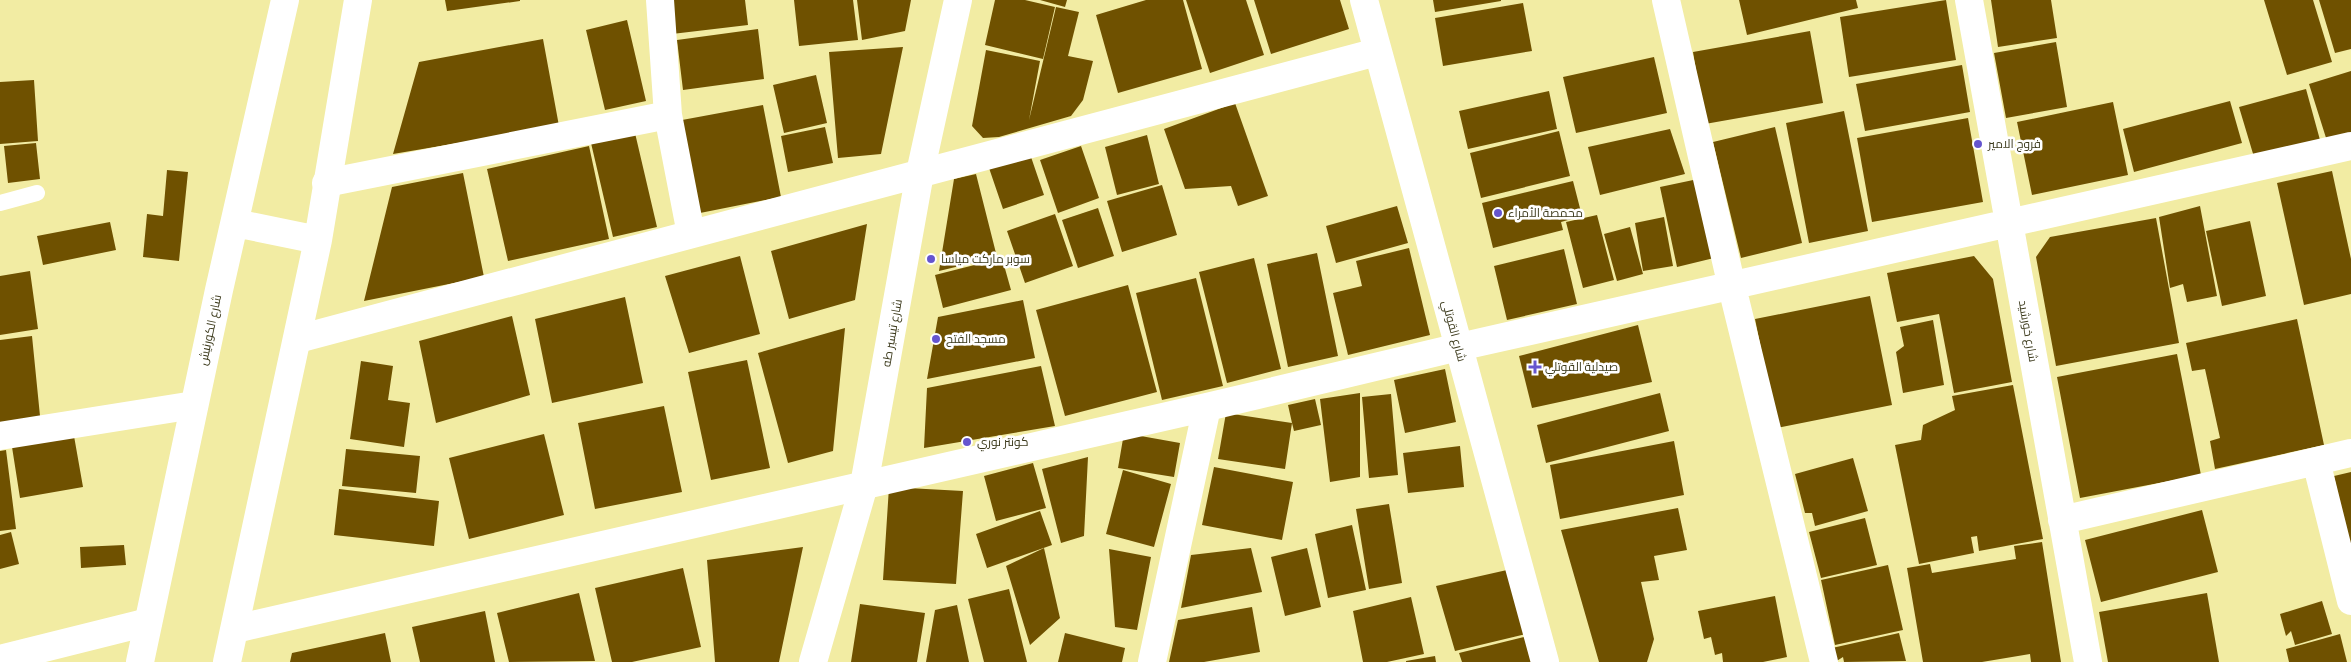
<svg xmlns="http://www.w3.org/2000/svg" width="2351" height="662" font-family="Signika,Cairo,sans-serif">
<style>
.building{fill:#6f5100}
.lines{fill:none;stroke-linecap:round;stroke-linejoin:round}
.lane{stroke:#fff;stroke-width:16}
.street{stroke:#fff;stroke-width:28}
.secondary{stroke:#fff;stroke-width:28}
.poi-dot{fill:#6555cf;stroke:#fff;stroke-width:2}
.labels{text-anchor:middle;stroke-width:5;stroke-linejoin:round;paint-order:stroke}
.poi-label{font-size:12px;fill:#3c3a1c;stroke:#fff;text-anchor:start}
.street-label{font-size:12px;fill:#3c3a1c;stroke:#fff}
</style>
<rect width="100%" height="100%" fill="#f2eca3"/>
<path class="building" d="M445,0H520V1L447,11Z
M668,0H745L748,25L672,34Z
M794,0H853L858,40L799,46Z
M857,0H911L905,31L862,40Z
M995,0H1025L1055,7L1043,59L985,45Z
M1040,0H1067L1065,7Z
M1146,0H1183L1202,69L1118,93L1096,15Z
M1186,0H1246L1264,55L1210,73Z
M1254,0H1340L1349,29L1271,54Z
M1433,0H1501V1L1435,12Z
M1739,0H1856L1858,8L1747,35Z
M1946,0L1956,60L1849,77L1840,17Z
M1991,0H2051L2057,38L1998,47Z
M2264,0H2313L2332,62L2287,75Z
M2319,0H2351V49L2335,53Z
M1523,3L1532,51L1443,66L1435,18Z
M1056,7L1079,12L1068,56L1093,61L1083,100L1071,116L999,137L983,138L972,126L986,50L1040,61L1029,120Z
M627,20L646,101L605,110L586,30Z
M758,29L764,79L683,90L677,40Z
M1810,31L1823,103L1705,124L1693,52Z
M543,39L559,126L393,154L419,62Z
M2056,42L2067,107L2006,118L1994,53Z
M903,47L881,154L838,158L829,52Z
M1654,57L1667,113L1576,133L1563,77Z
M1962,65L1970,112L1865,131L1856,84Z
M2351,71V134L2327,141L2309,84Z
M816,75L827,123L784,133L773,85Z
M34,80L38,141L0,144V82Z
M2306,89L2320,140L2254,157L2239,107Z
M1549,91L1557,129L1468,149L1459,111Z
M2230,101L2242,143L2134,172L2123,129Z
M2113,102L2128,175L2032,195L2017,122Z
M1235,103L1268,196L1238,206L1231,186L1185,189L1164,129Z
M763,105L781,197L700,213L682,120Z
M1844,111L1868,231L1809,243L1786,123Z
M1968,118L1983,202L1872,222L1857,138Z
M825,127L833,163L788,172L781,136Z
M1775,127L1802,243L1741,258L1713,142Z
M1670,129L1685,174L1600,195L1588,147Z
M1559,131L1570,176L1481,198L1470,153Z
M635,133L657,227L613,237L591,143Z
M1147,135L1159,184L1117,195L1105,147Z
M36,143L40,179L8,183L4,146Z
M589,146L609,239L508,261L487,169Z
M1081,146L1099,198L1058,213L1040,160Z
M1030,154L1044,195L1003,209L989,168Z
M167,170L188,172L179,261L143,257L147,214L163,216Z
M2332,171L2351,259V294L2304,305L2277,183Z
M463,173L484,277L364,301L392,187Z
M976,174L997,257L939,271L954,179Z
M1698,179L1714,258L1677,267L1660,187Z
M1573,181L1582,216L1561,222L1563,230L1493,248L1482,203Z
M1162,185L1177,235L1122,252L1107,201Z
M1397,206L1408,243L1336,263L1326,226Z
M2200,206L2217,296L2187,302L2183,284L2170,288L2159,217Z
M1098,208L1114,256L1078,268L1062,220Z
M1055,214L1073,266L1025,283L1007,231Z
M1597,215L1614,280L1583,288L1566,222Z
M1664,217L1673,266L1643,271L1635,223Z
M2156,218L2179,343L2056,366L2036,257L2050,237Z
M2250,221L2266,296L2222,306L2206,231Z
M110,222L116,250L43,265L37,236Z
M867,224L855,300L789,319L771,251Z
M1630,227L1643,274L1617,281L1604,234Z
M1409,248L1430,335L1348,355L1333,293L1362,286L1356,261Z
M1564,249L1577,304L1507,320L1494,266Z
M1317,253L1338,356L1288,367L1267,264Z
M740,256L760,334L689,353L665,276Z
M1974,256L1993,279L2012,382L1954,393L1939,314L1897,322L1887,273Z
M1002,258L1011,290L943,308L935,275Z
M1254,258L1281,369L1227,383L1199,272Z
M30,271L38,329L0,335V276Z
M1196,278L1223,386L1162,400L1136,293Z
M1128,285L1157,392L1065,416L1036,310Z
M1870,296L1892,405L1777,428L1755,319Z
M625,297L643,383L552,403L535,319Z
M1023,300L1035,358L927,379L938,317Z
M512,316L530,395L436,423L419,341Z
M2297,319L2324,445L2215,469L2210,441L2220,438L2205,369L2192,371L2186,343Z
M1933,320L1944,385L1903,393L1896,352L1904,346L1900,327Z
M1638,325L1652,382L1532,408L1519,356Z
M845,328L833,451L788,463L758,353Z
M32,336L41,426L0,430V340Z
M2177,354L2201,475L2080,498L2057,377Z
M747,360L770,468L711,480L688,372Z
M361,361L393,366L388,400L410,403L404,447L350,439Z
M1041,366L1055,426L924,448L927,388Z
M1445,369L1456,422L1405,433L1394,380Z
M2013,385L2043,539L1979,551L1977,536L1971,537L1974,553L1919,564L1895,445L1921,440L1923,425L1955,410L1952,396Z
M1360,393V477L1330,482L1320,399Z
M1660,393L1669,431L1546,463L1537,425Z
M1391,394L1398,475L1369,478L1362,397Z
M1315,399L1321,425L1294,431L1292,423L1285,469L1218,459L1226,413L1292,423L1288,405Z
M664,406L682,492L595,509L578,423Z
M1124,433L1180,443L1174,477L1118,468Z
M544,434L564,515L469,539L449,458Z
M74,436L83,487L20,498L12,447Z
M1674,441L1684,495L1560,519L1550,465Z
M1460,446L1464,487L1408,493L1403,453Z
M346,449L420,456L416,493L342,486Z
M6,450L16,529L0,531V451Z
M1088,457L1084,536L1061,543L1042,469Z
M1853,458L1868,511L1815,526L1812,513H1805L1795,474Z
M1033,463L1046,508L996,521L984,476Z
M1214,467L1293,482L1282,540L1202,525Z
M1123,470L1171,484L1154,547L1106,534Z
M2351,472V552H2350L2334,476Z
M889,487L963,491L956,584L883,580Z
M339,489L439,501L434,546L334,535Z
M1389,504L1402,583L1369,589L1356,509Z
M1678,508L1687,550L1654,556L1659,580L1641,582L1654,639L1647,662H1599L1561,530Z
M2202,510L2218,572L2101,602L2085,540Z
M1040,511L1052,545L987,568L976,534Z
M1865,518L1877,565L1821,578L1809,532Z
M1352,525L1366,590L1328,598L1315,534Z
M11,532L19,564L0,569V535Z
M2042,542L2061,662H2031L2030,654L1982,662H1923L1907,568L1930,564L1932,573L2016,559L2014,546Z
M124,545L126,565L81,568L80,547Z
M803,547L779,662H715L707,560Z
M1044,548L1060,618L1030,645L1006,566Z
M1251,548L1262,592L1181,608L1191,555Z
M1307,548L1321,607L1285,616L1271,557Z
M1109,549L1151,557L1137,630L1115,627Z
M1888,565L1903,630L1835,645L1821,580Z
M683,568L701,647L632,662H612L595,588Z
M1507,570L1526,634L1455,651L1436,586Z
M1009,589L1027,662H984L968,599Z
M579,593L595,661L509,662L497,613Z
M2207,593L2219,662H2108L2099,612Z
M1775,596L1787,657L1763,662H1723L1722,653L1715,655L1711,637L1704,639L1698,611Z
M1411,597L1424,654L1387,662H1363L1353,611Z
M2322,601L2332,634L2295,645L2291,631L2286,636L2280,614Z
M860,604L925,613L917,662H851Z
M957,605L969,662H926L935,610Z
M1252,607L1260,652L1204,662H1169L1178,620Z
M485,611L495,662H420L412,627Z
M385,633L391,662H290L292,653Z
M1065,633L1125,648L1122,662H1058Z
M1899,633L1906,661L1844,662L1843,657L1835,662L1832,648Z
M2340,634L2347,662H2289L2286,649Z
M1528,636L1536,662H1462L1459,653Z
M1435,656L1436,662H1406V661Z"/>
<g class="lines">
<path class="lane" d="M0,203L37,193"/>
<path class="street" d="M660,0L668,115L691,234
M1666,0L1732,287L1824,662
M1969,0L2088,662
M326,183L668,115
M298,339L1377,52
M0,436L194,405
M2316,461L2351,601
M2062,520L2351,453
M235,629L1207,407L1459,347L2351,146
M0,659L148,622
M1152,662L1207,407"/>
<path class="secondary" d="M1364,0L1545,662
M235,223L318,240
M140,662L219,290L285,0
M227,662L318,240L358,0
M813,662L864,485L920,173L958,0"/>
</g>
<g class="poi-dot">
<circle cx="1978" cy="144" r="5"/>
<circle cx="1498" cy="213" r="5"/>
<circle cx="931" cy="259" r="5"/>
<circle cx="936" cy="339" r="5"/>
<path d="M1532.5 359.5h5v5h5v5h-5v5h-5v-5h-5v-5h5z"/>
<circle cx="967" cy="442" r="5"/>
</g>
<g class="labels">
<g class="poi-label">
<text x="1988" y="148">فروج الامير</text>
<text x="1508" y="217">محمصة الأمراء</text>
<text x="941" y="263">سوبر ماركت مياسا</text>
<text x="946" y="343">مسجد الفتح</text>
<text x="1545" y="371">صيدلية القوتلي</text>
<text x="977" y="446">كونتر نوري</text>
</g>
<g class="street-label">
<text transform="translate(210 330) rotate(-78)" y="4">شارع الكورنيش</text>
<text transform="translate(1454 331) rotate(75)" y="4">شارع القوتلي</text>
<text transform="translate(2028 331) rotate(80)" y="4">شارع خورشيد</text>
<text transform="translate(892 333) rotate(-80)" y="4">شارع تيسير طه</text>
</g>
</g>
</svg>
